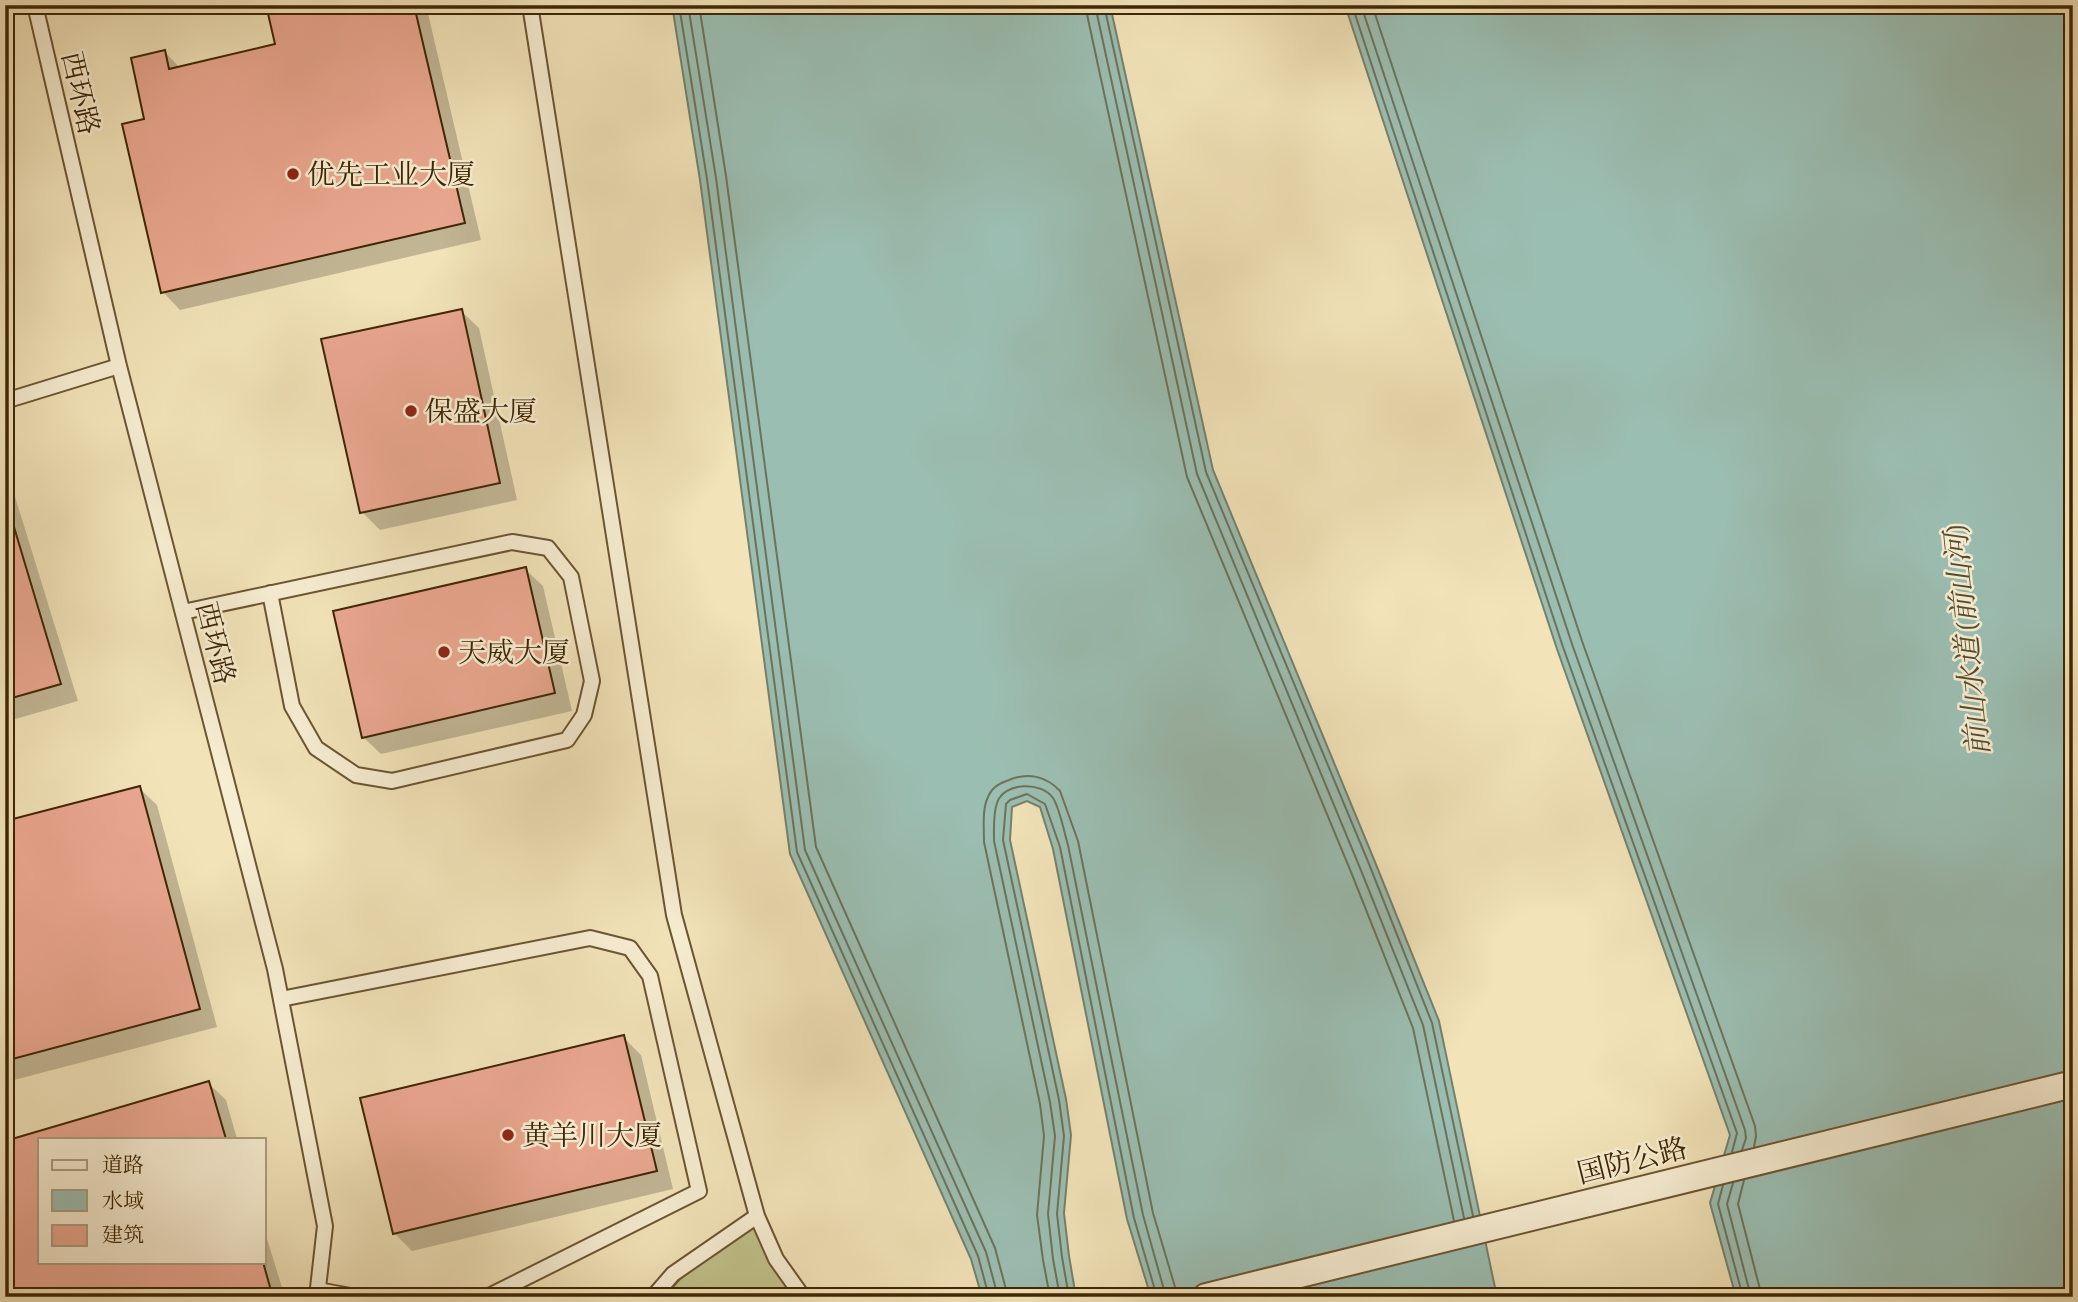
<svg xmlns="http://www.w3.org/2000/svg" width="2078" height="1302" font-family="Alegreya,'Noto Serif SC',serif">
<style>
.green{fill:#c1c18b;stroke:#807448;stroke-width:2}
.water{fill:#9bbeb2;stroke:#76816c;stroke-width:2}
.shadow{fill:#0003}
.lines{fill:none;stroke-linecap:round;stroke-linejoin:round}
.shore{stroke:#6d725b;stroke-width:2}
.building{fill:#eaa790;stroke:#3f2604;stroke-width:2}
.lane-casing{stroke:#6c5531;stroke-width:18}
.street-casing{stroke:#6c5531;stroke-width:30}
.lane{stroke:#f7edd2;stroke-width:14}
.street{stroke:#f7edd2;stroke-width:26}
.poi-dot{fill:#8f2418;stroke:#f7edd2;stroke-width:2.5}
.labels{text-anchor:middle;stroke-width:5;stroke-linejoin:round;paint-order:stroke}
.street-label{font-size:28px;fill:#3f2604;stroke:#f7edd2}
.poi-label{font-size:28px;fill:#3f2604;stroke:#f7edd2;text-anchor:start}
.water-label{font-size:30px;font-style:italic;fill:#564c30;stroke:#f7edd2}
</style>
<rect width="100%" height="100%" fill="#f2e3b9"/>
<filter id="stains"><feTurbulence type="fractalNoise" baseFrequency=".00286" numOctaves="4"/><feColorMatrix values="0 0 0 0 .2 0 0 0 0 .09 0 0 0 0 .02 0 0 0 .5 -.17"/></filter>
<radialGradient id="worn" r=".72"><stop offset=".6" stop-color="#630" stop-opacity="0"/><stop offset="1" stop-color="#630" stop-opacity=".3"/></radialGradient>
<path class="green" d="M755,1223L797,1297H664L681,1278Z"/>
<path class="water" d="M672,5H1110L1213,470L1375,862L1439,1021L1497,1297H1151L1127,1219L1053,849L1040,807L1027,801L1012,807L1010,840L1066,1099L1071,1135L1064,1213L1069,1256L1076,1297H982L971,1259L790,854L700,180Z
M1345,5H2073V1297H1736L1710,1203L1730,1135L1557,649Z"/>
<path class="shadow" d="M268,5H426L481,240L180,310L163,292L147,120L165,52L180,68L277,46Z
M461,311L479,328L517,500L380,530L362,512Z
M5,464L78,701L5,722Z
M525,569L543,586L572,711L381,754L363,737Z
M139,788L157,805L217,1027L14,1080L5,1072V823Z
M623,1037L641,1055L673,1189L412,1251L394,1233Z
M208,1083L226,1100L237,1139H40V1262H264V1229L285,1297H5V1143Z"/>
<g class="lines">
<path class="shore" d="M679,5L707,179L797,852L978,1256L989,1297
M688,5L716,178L805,850L986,1252L998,1297
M699,5L726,176L816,847L995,1248L1008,1297
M1085,5L1187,477L1351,872L1413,1028L1454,1221
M1095,5L1197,474L1360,868L1423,1025L1464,1218
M1104,5L1206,472L1369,864L1432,1023L1473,1216
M1352,5L1563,647L1737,1133L1732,1152
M1361,5L1572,644L1745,1130L1746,1138L1742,1150
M1372,5L1582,641L1755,1126L1756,1136L1754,1147
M1744,1180L1738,1204L1762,1297
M1733,1183L1727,1204L1751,1297
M1723,1185L1718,1204L1743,1297
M1050,1297L1043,1260L1037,1215L1044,1136L1040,1104L984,842C984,828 982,809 988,797C992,787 1000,783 1009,780C1028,772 1046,776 1060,791L1078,841L1153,1213L1175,1287L1176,1297
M1060,1297L1053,1259L1048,1214L1055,1136L1050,1102L994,841C994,829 993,814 997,803C1004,782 1041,781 1053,798C1060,809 1064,832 1068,845L1143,1215L1166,1297
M1069,1297L1062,1257L1057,1214L1064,1136L1059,1100L1003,840L1006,804L1010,800L1027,794L1045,804L1060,847L1134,1218L1157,1297"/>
</g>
<path class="building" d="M266,5H414L465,223L161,293L122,124L144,119L131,58L165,50L169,69L275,44Z
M462,309L500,483L360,513L321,339Z
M5,497L61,684L5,700Z
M526,567L555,693L362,738L333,611Z
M140,786L200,1009L5,1061V821Z
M624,1035L657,1171L393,1234L360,1098Z
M209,1081L226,1139H40V1262H263L272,1294L263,1297H5V1141Z"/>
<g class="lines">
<g class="lane-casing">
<path id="lane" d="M35,5L119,366L275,969L325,1226L317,1297
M530,5L674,915L757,1216L776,1259L803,1297
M5,401L119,366
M183,612L512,542L548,548L571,577L592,681L584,715L567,740L392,781L356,775L316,748L292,706L270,593
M281,999L590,938L630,948L650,976L699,1191L487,1297
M318,1290L356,1297
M653,1297L673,1274L757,1216"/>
</g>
<g class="street-casing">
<path id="street" d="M1206,1297L2073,1084"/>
</g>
<use href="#lane" class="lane"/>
<use href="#street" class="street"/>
</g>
<g class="poi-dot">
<circle cx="293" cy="174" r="7"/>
<circle cx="411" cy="411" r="7"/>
<circle cx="444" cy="652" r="7"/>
<circle cx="508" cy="1135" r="7"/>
</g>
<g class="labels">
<g class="street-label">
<text transform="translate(81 93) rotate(77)" y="10">西环路</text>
<text transform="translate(216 643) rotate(76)" y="10">西环路</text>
<text transform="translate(1632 1160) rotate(-14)" y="10">国防公路</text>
</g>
<g class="poi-label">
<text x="307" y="184">优先工业大厦</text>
<text x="425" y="421">保盛大厦</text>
<text x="458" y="662">天威大厦</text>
<text x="522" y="1145">黄羊川大厦</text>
</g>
<g class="water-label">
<text transform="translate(1967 640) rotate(-96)" y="10">前山水道 (前山河)</text>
</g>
</g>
<rect width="2078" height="1302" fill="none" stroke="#f2e3b9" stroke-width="28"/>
<rect x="7" y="7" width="2064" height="1288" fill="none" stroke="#3f2604" stroke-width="3.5"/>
<rect x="14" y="14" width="2050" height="1274" fill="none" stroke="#3f2604" stroke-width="2"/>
<rect x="38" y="1138" width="228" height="126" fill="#f7edd2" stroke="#ad9d80" stroke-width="2"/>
<rect x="52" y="1160" width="35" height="10" fill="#f7edd2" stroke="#ad9d80" stroke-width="2"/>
<text x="102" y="1172" font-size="21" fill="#3f2604">道路</text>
<rect x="52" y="1190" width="35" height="21" fill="#9bbeb2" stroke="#ad9d80" stroke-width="2"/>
<text x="102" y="1208" font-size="21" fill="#3f2604">水域</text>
<rect x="52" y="1225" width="35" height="21" fill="#eaa790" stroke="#ad9d80" stroke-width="2"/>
<text x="102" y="1242" font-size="21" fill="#3f2604">建筑</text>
<rect width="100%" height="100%" filter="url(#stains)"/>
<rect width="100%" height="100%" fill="url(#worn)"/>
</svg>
